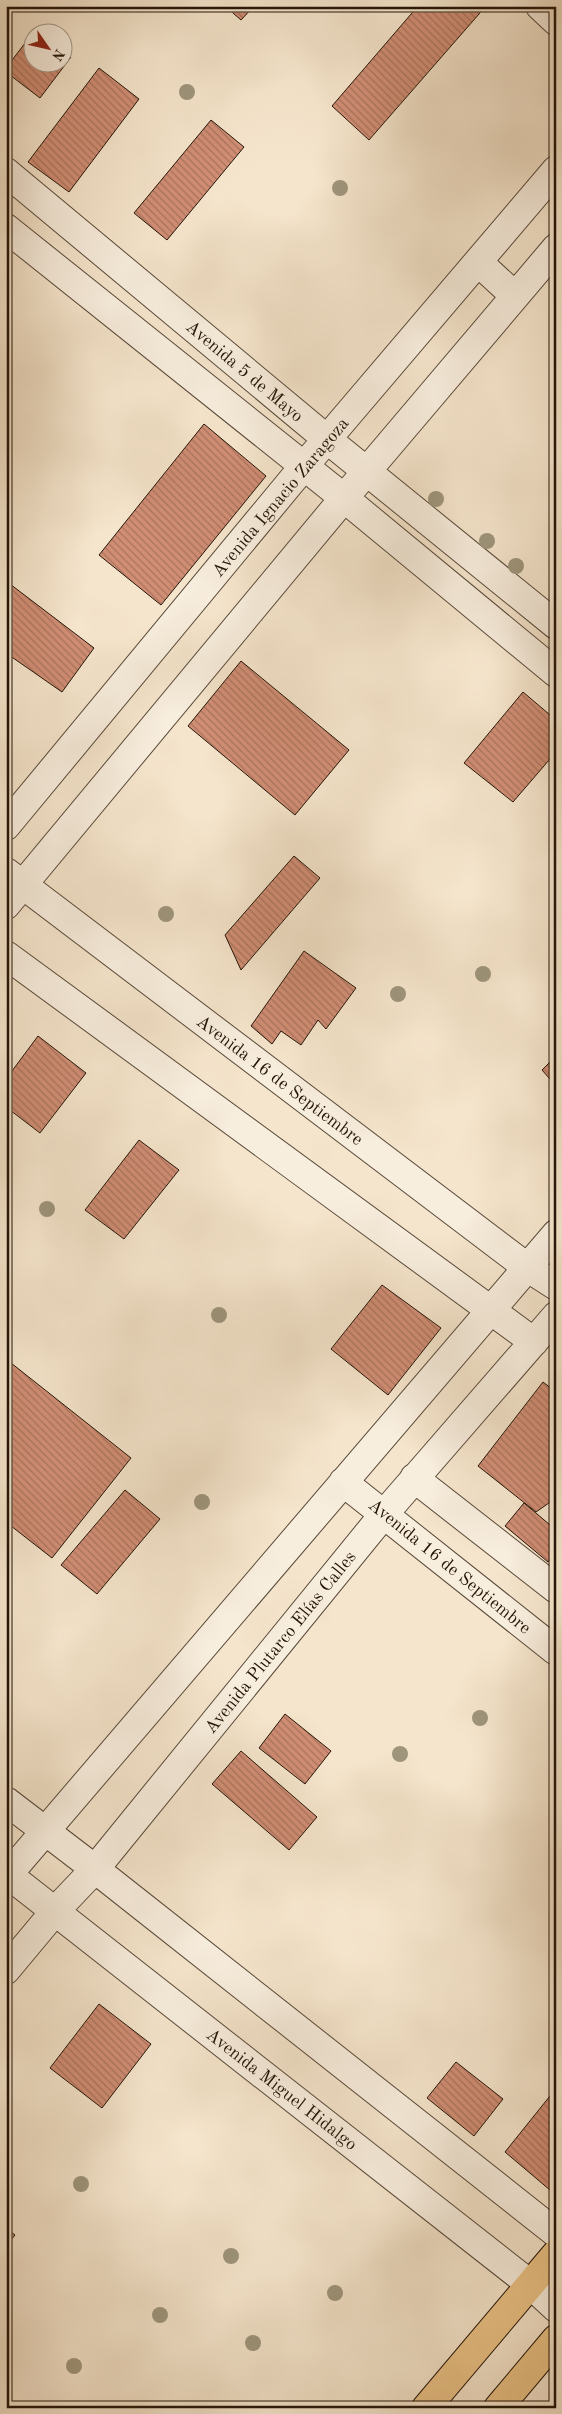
<svg xmlns="http://www.w3.org/2000/svg" width="562" height="2414" font-family="'Old Standard TT',serif">
<style>
.building{fill:url(#building-back-hatch);stroke:#231508}
.lines{fill:none;stroke-linecap:round;stroke-linejoin:round}
.minor-casing{stroke:#584939;stroke-width:30}
.major-casing{stroke:#231508;stroke-width:30}
.minor{stroke:#f8eede;stroke-width:28}
.major{stroke:#eac286;stroke-width:28}
.tree{fill:#9e957c}
.labels{text-anchor:middle;stroke-width:4;stroke-linejoin:round;paint-order:stroke}
.street-label{font-size:18px;fill:#231508;stroke:#f8eede}
</style>
<defs>
<pattern id="building-back-hatch" width="6" height="6" patternUnits="userSpaceOnUse" patternTransform="scale(1.25)"><rect width="6" height="6" fill="#d18e75"/><path d="M-1 5l2 2M0 0l6 6M5-1l2 2" fill="none" stroke="#a9735e"/></pattern>
</defs>
<rect width="100%" height="100%" fill="#f5e5cc"/>
<filter id="stains"><feTurbulence type="fractalNoise" baseFrequency=".004" numOctaves="4"/><feColorMatrix values="0 0 0 0 .2 0 0 0 0 .09 0 0 0 0 .02 0 0 0 .5 -.17"/></filter>
<radialGradient id="worn" r=".72"><stop offset=".6" stop-color="#630" stop-opacity="0"/><stop offset="1" stop-color="#630" stop-opacity=".3"/></radialGradient>
<path class="building" d="M225,6H254L241,20Z
M418,6H486L369,140L332,106Z
M32,34V62H62V51L71,57L40,98L6,72V68Z
M99,68L139,99L69,192L28,162Z
M211,120L244,147L167,240L134,213Z
M204,424L266,476L161,605L99,555Z
M6,581L94,648L62,692L6,653Z
M241,661L349,750L295,815L188,726Z
M523,692L556,720V752L513,802L464,763Z
M294,856L320,878L241,970L225,935Z
M304,951L356,988L326,1029L318,1020L301,1045L281,1031L272,1044L251,1026Z
M38,1036L86,1073L40,1133L6,1107V1079Z
M556,1056V1086L542,1070Z
M139,1140L179,1170L124,1239L85,1210Z
M382,1285L441,1328L388,1395L331,1349Z
M6,1359L131,1458L52,1558L6,1522Z
M543,1382L556,1392V1498L536,1512L478,1466Z
M125,1490L160,1519L97,1594L61,1565Z
M524,1503L556,1530V1552L548,1562L505,1526Z
M285,1714L331,1751L305,1784L259,1748Z
M241,1751L317,1817L289,1850L212,1784Z
M99,2004L151,2044L102,2108L50,2068Z
M456,2062L503,2099L474,2136L427,2098Z
M554,2091L556,2182L550,2190L505,2152Z
M6,2228L15,2235L6,2246Z"/>
<g class="lines">
<g class="minor-casing">
<path id="minor" d="M540,6L556,21
M6,172L328,440L556,625
M6,228L344,498L556,673
M478,262L515,296
M6,826L304,466L556,170
M6,872L528,1268L556,1286
M6,905L344,498L556,248
M6,955L534,1342
M414,1478L556,1589
M343,1482L556,1651
M6,1801L95,1869L556,2233
M6,1873L530,2284L556,2308
M6,1877L556,1234
M6,1970L56,1910L95,1869L384,1514L556,1316"/>
</g>
<g class="major-casing">
<path id="major" d="M426,2408L556,2254
M498,2408L556,2339"/>
</g>
<use href="#minor" class="minor"/>
<use href="#major" class="major"/>
</g>
<g class="tree">
<circle cx="187" cy="92" r="8"/>
<circle cx="340" cy="188" r="8"/>
<circle cx="436" cy="499" r="8"/>
<circle cx="487" cy="541" r="8"/>
<circle cx="516" cy="566" r="8"/>
<circle cx="166" cy="914" r="8"/>
<circle cx="483" cy="974" r="8"/>
<circle cx="398" cy="994" r="8"/>
<circle cx="47" cy="1209" r="8"/>
<circle cx="219" cy="1315" r="8"/>
<circle cx="202" cy="1502" r="8"/>
<circle cx="480" cy="1718" r="8"/>
<circle cx="400" cy="1754" r="8"/>
<circle cx="81" cy="2184" r="8"/>
<circle cx="231" cy="2256" r="8"/>
<circle cx="335" cy="2293" r="8"/>
<circle cx="160" cy="2315" r="8"/>
<circle cx="253" cy="2343" r="8"/>
<circle cx="74" cy="2366" r="8"/>
</g>
<g class="labels">
<g class="street-label">
<text transform="translate(245 371) rotate(40)" y="6">Avenida 5 de Mayo</text>
<text transform="translate(280 497) rotate(-50)" y="6">Avenida Ignacio Zaragoza</text>
<text transform="translate(280 1080) rotate(37)" y="6">Avenida 16 de Septiembre</text>
<text transform="translate(450 1566) rotate(39)" y="6">Avenida 16 de Septiembre</text>
<text transform="translate(280 1642) rotate(-51)" y="6">Avenida Plutarco Elías Calles</text>
<text transform="translate(282 2089) rotate(38)" y="6">Avenida Miguel Hidalgo</text>
</g>
</g>
<rect width="562" height="2414" fill="none" stroke="#f5e5cc" stroke-width="25"/>
<rect x="8" y="8" width="547" height="2399" fill="none" stroke="#231508" stroke-width="2.5"/>
<rect x="12" y="12" width="537" height="2389" fill="none" stroke="#231508"/>
<g transform="translate(48 48) rotate(124)"><circle r="24" fill="#f8eede" stroke="#a39788"/>
<path d="M0-4L9 19L0 12L-9 19Z" fill="#8f2418"/>
<text y="-8" font-size="14" font-weight="bold" text-anchor="middle" fill="#231508">N</text>
</g>
<rect width="100%" height="100%" filter="url(#stains)"/>
<rect width="100%" height="100%" fill="url(#worn)"/>
</svg>
